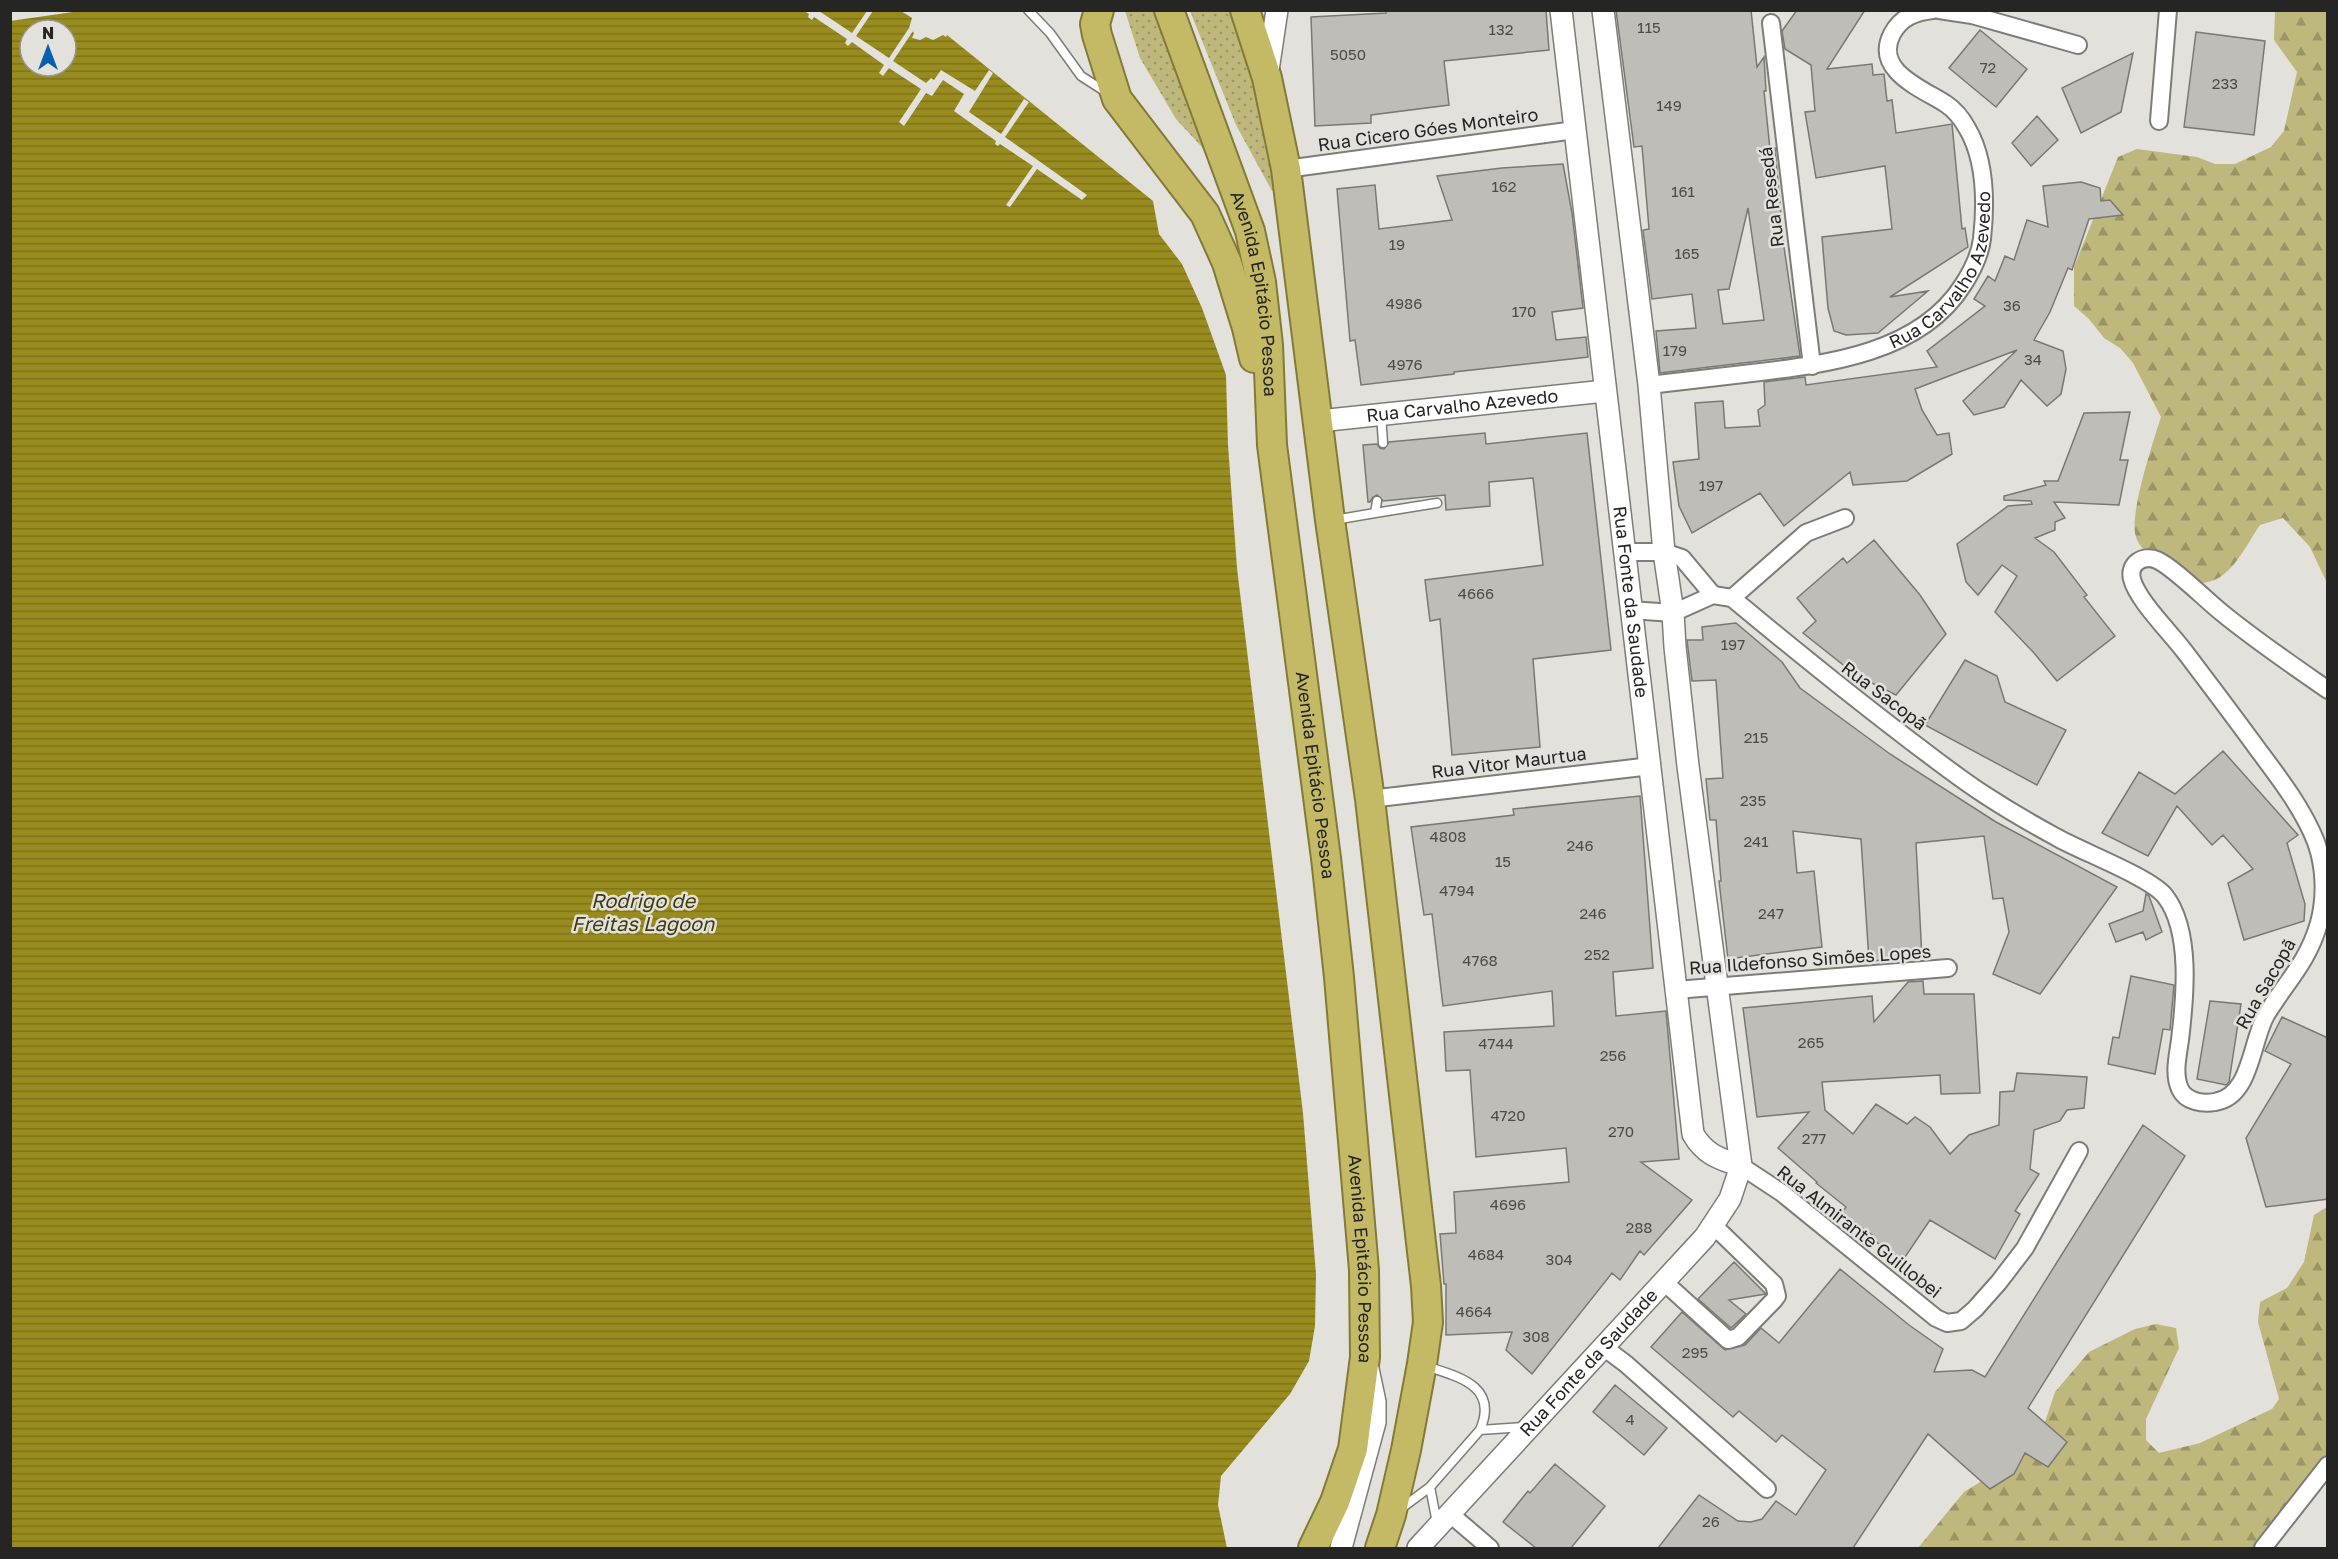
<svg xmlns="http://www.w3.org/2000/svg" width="2338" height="1559" font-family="'Golos Text',sans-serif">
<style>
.grass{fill:url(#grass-dots)}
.forest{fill:url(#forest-firs)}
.water{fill:url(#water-rules);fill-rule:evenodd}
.pier{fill:#e2e1dc}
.building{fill:#bebdb8;stroke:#797974;stroke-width:1.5;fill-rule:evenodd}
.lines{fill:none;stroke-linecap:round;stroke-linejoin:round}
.service-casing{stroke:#7d7d78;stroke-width:11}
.minor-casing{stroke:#7d7d78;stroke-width:20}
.tertiary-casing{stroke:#7d7d78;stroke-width:24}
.trunk-casing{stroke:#837b35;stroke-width:32}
.service{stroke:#fff;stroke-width:8}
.minor{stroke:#fff;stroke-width:16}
.tertiary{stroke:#fff;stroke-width:21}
.trunk{stroke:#c4ba66;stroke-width:28}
.labels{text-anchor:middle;stroke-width:5;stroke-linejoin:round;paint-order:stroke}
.number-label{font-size:15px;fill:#4b4b48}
.street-label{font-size:18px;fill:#252523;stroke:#e2e1dc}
.water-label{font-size:20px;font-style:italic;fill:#413c10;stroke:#e2e1dc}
</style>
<defs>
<pattern id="grass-dots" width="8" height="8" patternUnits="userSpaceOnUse" patternTransform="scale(1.5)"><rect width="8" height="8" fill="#bfb87d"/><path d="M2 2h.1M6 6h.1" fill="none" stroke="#9b9566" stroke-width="1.8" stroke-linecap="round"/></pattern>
<pattern id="forest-firs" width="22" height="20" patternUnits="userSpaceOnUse" patternTransform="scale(1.5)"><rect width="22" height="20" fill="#bfb87d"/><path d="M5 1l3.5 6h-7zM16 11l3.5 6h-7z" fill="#9b9566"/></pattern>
<pattern id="water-rules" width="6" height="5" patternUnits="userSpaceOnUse" patternTransform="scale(1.5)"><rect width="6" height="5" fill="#998c1e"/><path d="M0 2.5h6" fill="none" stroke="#7d721a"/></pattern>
</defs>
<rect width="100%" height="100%" fill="#e2e1dc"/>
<path class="grass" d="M1125,11H1159L1235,183L1176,119L1140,58Z
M1190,11H1235L1282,188L1272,191L1236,125Z"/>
<path class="forest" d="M2275,11H2327V583L2310,547L2283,518L2260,525C2244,548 2227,590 2192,582C2183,580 2173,570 2165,565C2152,557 2138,549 2135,533C2131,509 2153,442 2161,417L2133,363L2120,348L2104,338L2089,319L2074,306V267L2118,157L2137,149L2197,157L2215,164H2235L2271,147L2284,131L2297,72L2274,40Z
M2327,1207V1455L2256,1548H1918L1964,1492L2001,1469L2045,1422L2055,1392L2089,1352L2135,1329L2156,1324L2176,1328L2179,1348L2146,1419V1440L2159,1453L2200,1443L2272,1409L2279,1399L2258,1322L2260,1302L2287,1288L2304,1262L2314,1215Z"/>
<path class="water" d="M87,10L901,11L912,18L909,28L914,33L912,38L920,40L926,37L933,40L943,35L946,37L947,35L1153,201L1159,234L1182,264L1202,308L1226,375L1228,445L1237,568L1303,1113L1316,1274L1315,1326L1309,1361L1290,1394L1221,1476L1218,1505L1227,1548H11L10,21ZM30,30H66V66H30Z"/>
<path class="pier" d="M804,11H819L852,33L867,11H873L856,36L889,58L909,28L913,31L893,61L926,83L931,78L934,80L941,70L975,91L989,70L993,73L969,112L1001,134L1024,99L1029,102L1005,137L1087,195L1082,200L1037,169L1010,207L1006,205L1033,166L1000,144L998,146L995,144L996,141L954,111L964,94L943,80L932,96L926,93L904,126L899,122L921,89L889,68L883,76L879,73L884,65L852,42L848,46L845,43L847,39L814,17L812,20L808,17L809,14Z"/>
<path class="building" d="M1386,10H1546L1549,50L1444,61L1449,105L1371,115V123L1315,126L1311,17L1386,13Z
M1616,10H1751L1757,67L1764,57L1766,91H1764L1770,149L1775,148L1784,247L1800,356L1660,373L1656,331L1696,328L1692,294L1652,299L1643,230L1649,229L1642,146L1634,147ZM1748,208L1764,320L1723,324L1718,290L1729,289Z
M1797,10H1865L1827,69L1872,64L1873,75L1884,74L1887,101L1892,100L1896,133L1952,124L1962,229L1965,228L1968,247L1890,297L1928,291L1878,333L1846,335L1834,331L1828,308L1822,237L1892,229L1885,166L1816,178L1805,112L1815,111L1811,65L1785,49L1782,31Z
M1980,30L2027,69L1996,107L1949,68Z
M2196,32L2265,41L2254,135L2184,127Z
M2133,53L2121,112L2081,133L2062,88Z
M2037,116L2058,140L2031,166L2012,143Z
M1563,164L1572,213L1583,308L1552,312L1556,340L1586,337L1588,357L1454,372V374L1361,385L1355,340L1350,341L1337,189L1375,185L1379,229L1452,220L1437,176L1502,168Z
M2081,182L2100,188L2101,201L2110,200L2123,215L2089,219L2072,270L2068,268L2050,312L2034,340L2063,351L2066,369L2061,394L2047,406L2021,380L2004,407L1974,415L1963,401L2017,350L1915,389L1922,410L1937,435L1949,433L1952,454L1907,481L1853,485L1850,472L1784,526L1760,493L1692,533L1679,506L1673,462L1699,459L1695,403L1723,401L1725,428L1760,426L1758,410L1765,405L1764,382L1805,377L1806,385L1937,367L1927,351L1985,306L1974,299L1988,276L1995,281L2005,256L2014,260L2027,220L2048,227L2043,186Z
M2130,412L2120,460H2128L2119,505L2054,502L2065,518L2055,522V530L2035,538L2054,552L2087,595L2084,597L2115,636L2057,681L2034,653L1995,612L2017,576L2002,565L1978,595L1966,582L1957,544L2008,506L2032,504L2031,501L2004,500V496L2046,485L2044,481H2058L2084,413Z
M1485,433L1486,444L1587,433L1611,650L1533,659L1540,747L1452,755L1440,619L1430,621L1425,580L1543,565L1533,478L1489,482L1490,506L1446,510L1445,495L1383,501L1377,495L1373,497L1370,502H1368L1363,445L1377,444L1380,448L1384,449L1389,442Z
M1874,540L1920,595L1946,634L1896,695L1856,675L1803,633L1816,621L1797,598L1843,558L1847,563Z
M1736,623L1782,662L1800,688L1890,754L1996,822L2117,887L2040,994L1993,974L2009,932L2003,898L1993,899L1984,836L1916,843L1922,958L1869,961L1861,839L1793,831L1797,873L1814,871L1822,947L1728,959L1719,881H1721L1716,820H1710L1706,779L1723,778L1716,680L1692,681L1687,640H1703L1702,627Z
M1965,660L1997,676L2005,702L2066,730L2037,785L1925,725Z
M2223,751L2298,835L2287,843L2305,904L2304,921L2244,940L2228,883L2253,869L2223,835L2212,845L2177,806L2148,856L2102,833L2139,772L2175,794Z
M1640,796L1653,968L1613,972L1616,1016L1666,1011L1679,1159L1641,1162L1692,1200L1644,1255L1640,1251L1620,1280L1612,1273L1532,1374L1506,1350L1512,1332L1446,1335V1284H1444L1440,1234L1456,1233L1454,1192L1569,1182L1566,1148L1476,1157L1470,1070L1446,1071L1444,1032L1554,1026L1552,991L1443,1006L1432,914L1424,915L1411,827L1514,815L1513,809Z
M2146,894L2149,896L2162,932L2146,940L2143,932L2116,942L2109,924L2143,911Z
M2131,976L2174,985L2170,1030L2163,1029L2155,1074L2108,1064L2113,1037L2119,1038Z
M1923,981L1924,994H1974L1980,1093L1941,1094L1940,1075L1822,1082L1825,1110L1853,1134L1876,1104L1907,1124L1915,1117L1930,1127L1950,1154L1969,1135L1999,1125L2000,1092L2014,1091L2017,1073L2087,1077L2084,1108L2067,1110L2060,1121L2034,1130L2030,1169L2039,1174L2015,1211L2020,1214L1995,1259L1930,1220L1903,1260L1870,1238L1872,1235L1841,1213L1846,1207L1816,1183L1817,1182L1778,1148L1809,1112L1757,1117L1743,1008L1872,996L1874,1022L1908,982Z
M2210,1001L2241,1004L2229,1082L2226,1085L2197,1079Z
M2282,1017L2328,1038V1199L2266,1207L2246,1138L2291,1064L2265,1051Z
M2143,1125L2185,1156L2028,1408L2067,1442L2048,1467L2025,1453L2014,1474L1990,1489L1928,1434L1853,1548H1658L1699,1495L1738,1521L1751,1522L1762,1519L1776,1501L1796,1515L1826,1470L1782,1435L1776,1442L1739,1411L1733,1417L1651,1347L1682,1312L1725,1350L1745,1345L1761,1328L1779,1343L1840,1269L1909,1325L1943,1349L1934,1372L1972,1370L1985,1377Z
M1734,1262L1766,1294L1729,1300L1746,1314L1731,1328L1698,1299Z
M1615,1385L1667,1428L1644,1455L1593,1412Z
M1555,1464L1605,1506L1571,1548H1536L1503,1522L1528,1491L1530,1493Z"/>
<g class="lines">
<g class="service-casing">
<path id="service" d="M1028,10L1050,33L1081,76L1106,92
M1381,414L1383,443
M1375,513L1437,503
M1334,520L1375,513L1377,501
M1480,1430L1524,1427
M1430,1487L1437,1523
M1399,1510L1430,1487L1480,1430C1499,1386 1459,1377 1426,1366"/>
</g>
<g class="minor-casing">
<g id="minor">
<path d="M1939,10L1972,15L2078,45"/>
<path d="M1771,23L1812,366"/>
<path d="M2159,121L2168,10"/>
<path d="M1286,169L1575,130"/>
<path id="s1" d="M1649,385C1683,381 1718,377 1752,373C1826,364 1919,354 1963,285C1972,271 1980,255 1982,239C1986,203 1986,160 1967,128C1962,119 1955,110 1946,104C1923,89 1873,71 1892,34C1901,17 1915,12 1933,10"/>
<path d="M1624,552H1664L1682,558L1713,595"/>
<path d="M1732,598L1806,533L1845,518"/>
<path d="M1630,610L1673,613L1713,595L1732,598C1791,647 1850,695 1912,742C1936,760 1960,779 1985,795C2008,810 2032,824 2056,837C2080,851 2150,877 2165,896C2192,931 2185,998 2180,1040C2178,1055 2173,1074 2180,1089C2186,1102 2203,1104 2215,1102C2251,1097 2251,1042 2266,1015C2286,982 2308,962 2319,923C2326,897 2325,867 2316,842C2303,809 2280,779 2259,751C2235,718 2210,685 2185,652C2171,633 2137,600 2132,579C2128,564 2143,554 2157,560C2173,567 2206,600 2221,612C2255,640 2292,665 2328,690"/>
<path d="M1370,799L1651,766"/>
<path d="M1676,990L1948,968"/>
<path d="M1741,1166L1782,1193L1936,1318L1947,1323L1961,1321L1975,1309L1999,1282L2025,1248L2079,1151"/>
<path d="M1663,1281L1728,1340L1738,1337L1774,1300L1777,1296L1774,1284L1713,1225"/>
<path d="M1602,1346L1626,1364L1767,1489"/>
<path d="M1449,1513L1490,1548"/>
<path d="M2263,1548L2328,1465"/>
</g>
</g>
<g class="tertiary-casing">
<g id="tertiary">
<path id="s2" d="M1561,10L1693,1134C1705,1155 1720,1159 1741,1166"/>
<path d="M1267,77L1277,10"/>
<path id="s3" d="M1319,421L1605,391"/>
<path d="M1341,1548L1375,1422V1402L1368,1369"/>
<path id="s4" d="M1418,1548L1705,1237L1730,1199L1741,1166L1688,766L1675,647L1673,613L1664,552L1649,385L1603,10"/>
</g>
</g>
<g class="trunk-casing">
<g id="trunk">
<path d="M1099,10L1095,24L1097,35L1117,99L1205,214L1227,263L1247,328L1254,358"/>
<path id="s5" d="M1169,10L1250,231L1261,282L1268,345L1272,445L1326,858L1339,977L1364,1270L1365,1357L1353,1449L1335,1502L1313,1548"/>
<path d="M1245,10L1267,78L1286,169L1330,520L1370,799L1426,1286L1428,1322L1422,1364L1406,1450L1391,1515L1380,1548"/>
</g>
</g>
<use href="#service" class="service"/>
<use href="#minor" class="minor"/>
<use href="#tertiary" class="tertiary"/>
<use href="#trunk" class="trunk"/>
</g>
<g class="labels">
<g class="number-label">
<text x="1649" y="33">115</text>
<text x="1501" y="35">132</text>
<text x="1348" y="60">5050</text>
<text x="1988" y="73">72</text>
<text x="2225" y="89">233</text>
<text x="1669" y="111">149</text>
<text x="1504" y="192">162</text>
<text x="1683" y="197">161</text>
<text x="1397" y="250">19</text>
<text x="1687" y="259">165</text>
<text x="1404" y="309">4986</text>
<text x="2012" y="311">36</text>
<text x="1524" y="317">170</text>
<text x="1675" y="356">179</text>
<text x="2033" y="365">34</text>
<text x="1405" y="370">4976</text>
<text x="1711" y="491">197</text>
<text x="1476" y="599">4666</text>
<text x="1733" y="650">197</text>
<text x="1756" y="743">215</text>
<text x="1753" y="806">235</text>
<text x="1448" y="842">4808</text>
<text x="1756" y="847">241</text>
<text x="1580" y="851">246</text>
<text x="1503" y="867">15</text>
<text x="1457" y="896">4794</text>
<text x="1593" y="919">246</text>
<text x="1771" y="919">247</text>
<text x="1597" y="960">252</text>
<text x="1480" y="966">4768</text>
<text x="1811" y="1048">265</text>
<text x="1496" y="1049">4744</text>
<text x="1613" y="1061">256</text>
<text x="1508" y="1121">4720</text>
<text x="1621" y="1137">270</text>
<text x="1814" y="1144">277</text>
<text x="1508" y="1210">4696</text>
<text x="1639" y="1233">288</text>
<text x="1486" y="1260">4684</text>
<text x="1559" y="1265">304</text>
<text x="1474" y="1317">4664</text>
<text x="1536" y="1342">308</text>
<text x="1695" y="1358">295</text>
<text x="1630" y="1425">4</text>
<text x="1711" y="1527">26</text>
</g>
<g class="street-label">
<text transform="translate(1428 130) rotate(-8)" y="6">Rua Cicero Góes Monteiro</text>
<text transform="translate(1772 197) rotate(-97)" y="6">Rua Resedá</text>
<text dy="6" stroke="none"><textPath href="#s1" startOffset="342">Rua Carvalho Azevedo</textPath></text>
<text dy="6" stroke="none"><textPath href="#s5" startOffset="298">Avenida Epitácio Pessoa</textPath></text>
<text dy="6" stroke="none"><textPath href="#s3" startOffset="144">Rua Carvalho Azevedo</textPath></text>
<text dy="6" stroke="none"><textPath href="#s2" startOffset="596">Rua Fonte da Saudade</textPath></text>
<text transform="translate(1884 696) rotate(37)" y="6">Rua Sacopã</text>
<text transform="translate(1509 763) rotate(-7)" y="6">Rua Vitor Maurtua</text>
<text dy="6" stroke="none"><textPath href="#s5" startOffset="784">Avenida Epitácio Pessoa</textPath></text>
<text transform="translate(1810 960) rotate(-4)" y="6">Rua Ildefonso Simões Lopes</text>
<text transform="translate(2266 984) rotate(-60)" y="6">Rua Sacopã</text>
<text transform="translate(1859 1232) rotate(38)" y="6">Rua Almirante Guillobei</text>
<text dy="6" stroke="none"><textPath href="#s5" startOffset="1270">Avenida Epitácio Pessoa</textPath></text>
<text dy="6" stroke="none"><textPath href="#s4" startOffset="252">Rua Fonte da Saudade</textPath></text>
</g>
<g class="water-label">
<text x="643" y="908">Rodrigo de<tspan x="643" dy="23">Freitas Lagoon</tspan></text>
</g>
</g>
<rect width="2338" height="1559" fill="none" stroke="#252523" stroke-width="24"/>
<g transform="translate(48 48)"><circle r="28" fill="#e2e1dc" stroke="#969692" stroke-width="1.5"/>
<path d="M0-4.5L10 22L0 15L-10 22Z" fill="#0760ae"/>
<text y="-9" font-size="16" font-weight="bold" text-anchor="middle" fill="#252523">N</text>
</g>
</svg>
